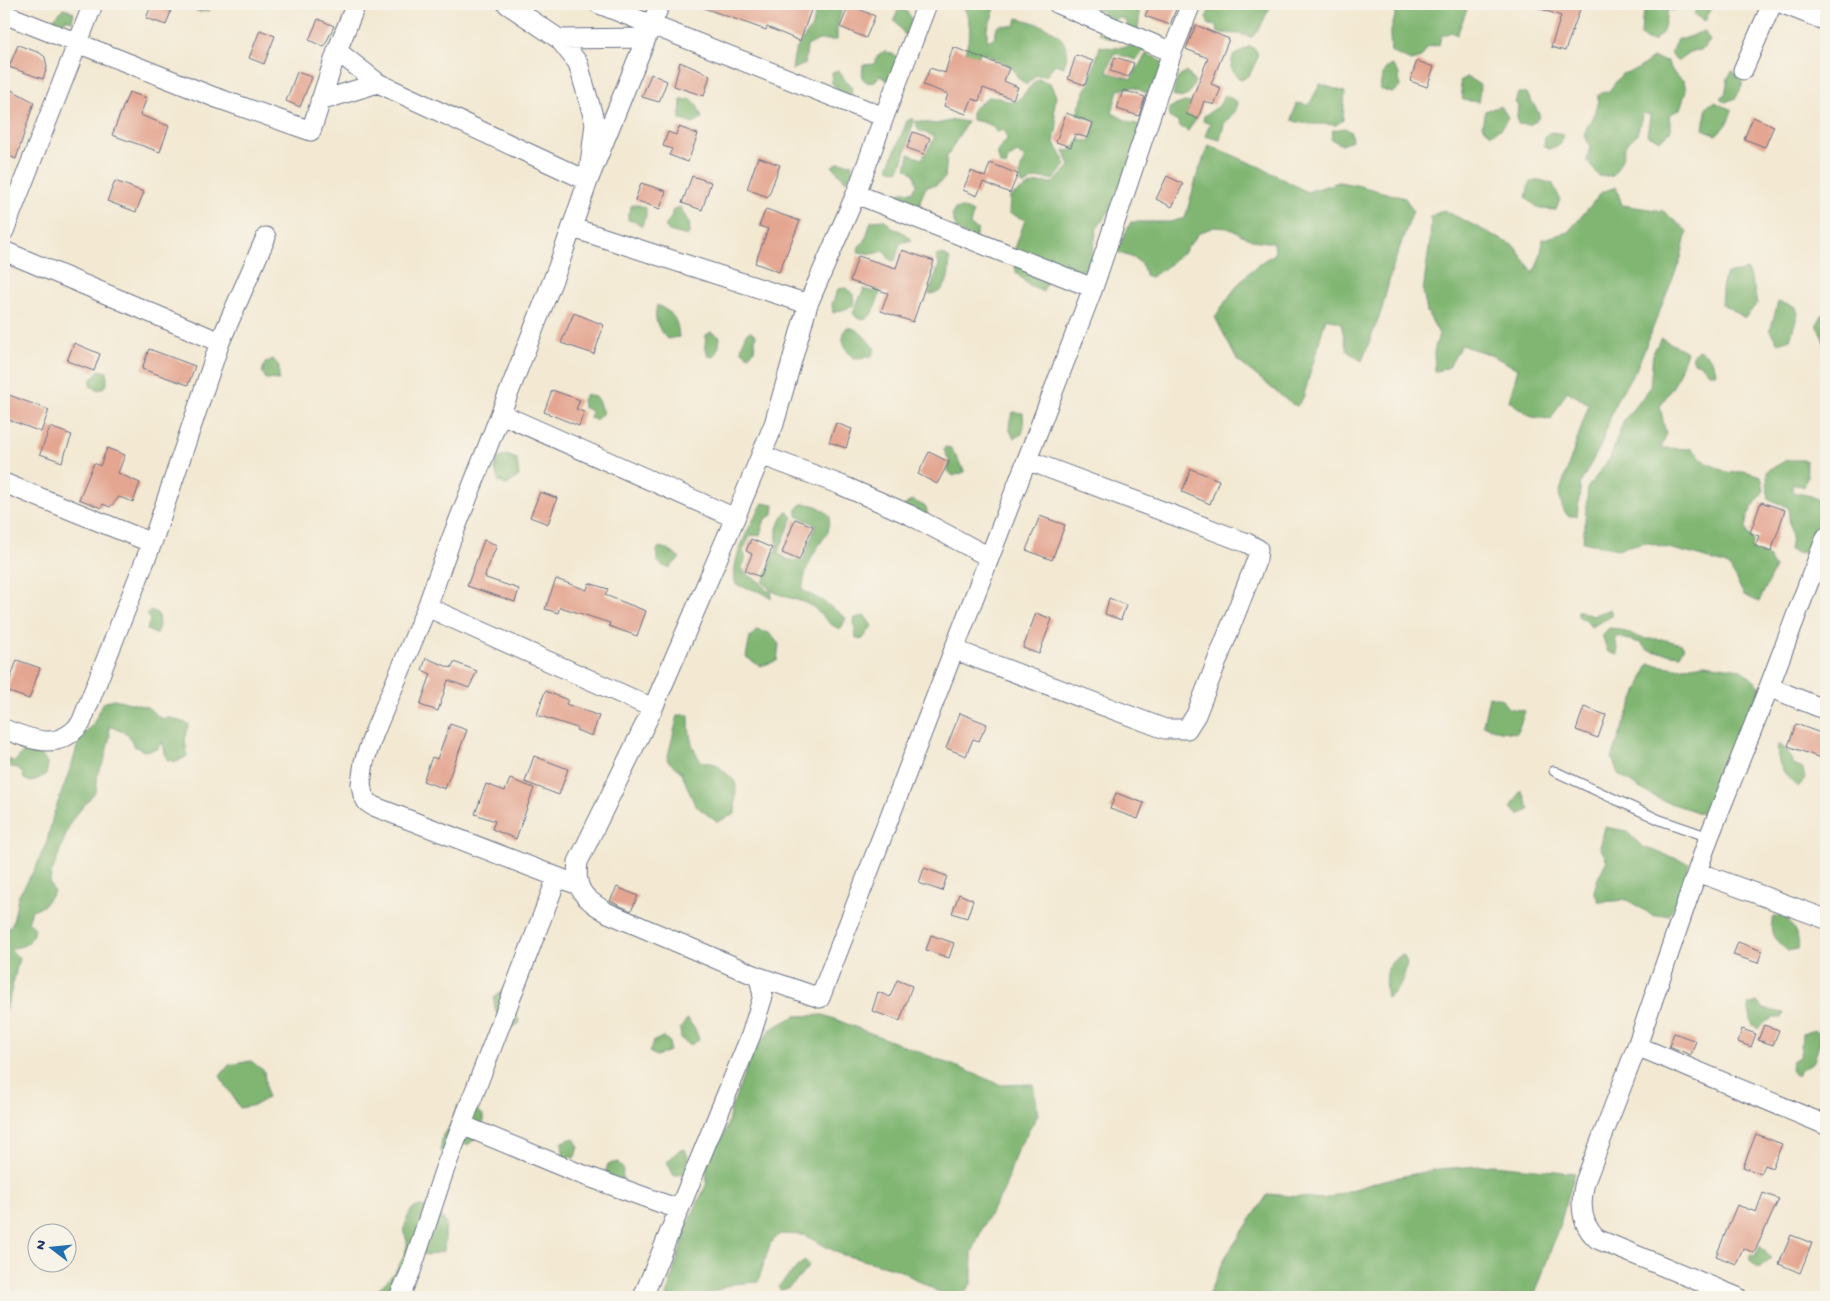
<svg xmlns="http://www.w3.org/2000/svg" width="1830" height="1301" font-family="'Gochi Hand',sans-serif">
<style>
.forest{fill:#80b672;stroke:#4e7268}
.building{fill:#e4a691}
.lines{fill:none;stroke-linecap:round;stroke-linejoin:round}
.lane-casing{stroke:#677087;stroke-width:11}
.street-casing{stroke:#677087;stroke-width:21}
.lane{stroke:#fff;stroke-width:9}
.street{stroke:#fff;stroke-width:19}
</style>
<rect width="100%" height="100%" fill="#f7f3e8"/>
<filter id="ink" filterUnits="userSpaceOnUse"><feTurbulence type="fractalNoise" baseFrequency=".02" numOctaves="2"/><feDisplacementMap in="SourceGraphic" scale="10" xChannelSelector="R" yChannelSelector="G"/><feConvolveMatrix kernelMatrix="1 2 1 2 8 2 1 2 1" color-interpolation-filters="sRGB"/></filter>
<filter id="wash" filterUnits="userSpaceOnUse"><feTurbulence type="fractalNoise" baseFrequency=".0096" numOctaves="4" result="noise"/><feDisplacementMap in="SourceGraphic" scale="20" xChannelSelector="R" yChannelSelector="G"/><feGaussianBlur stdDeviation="1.12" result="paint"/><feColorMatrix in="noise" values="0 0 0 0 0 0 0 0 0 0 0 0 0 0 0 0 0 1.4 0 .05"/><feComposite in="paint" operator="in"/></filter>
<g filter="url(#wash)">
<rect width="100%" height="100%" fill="#f3e9d3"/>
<path class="forest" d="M191,4H209V11L199,12L190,6Z
M814,4H840L842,9L837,27V40H819L807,46L805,64L792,70C793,64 793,56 796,50C806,31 818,29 814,4Z
M962,4H994L993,15L987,28V41L994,38L997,27L1001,25L1015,26L1017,18C1035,22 1064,30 1067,51C1068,56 1065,62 1064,67L1055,64L1046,76L1037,75L1026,85L1018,78L1012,67L980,52L975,65L961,64C969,40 975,27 962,4Z
M1052,4H1139V22L1137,34L1129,29L1125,20L1117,17L1112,23L1117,33L1110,39L1098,33L1102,11L1091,8Z
M1213,4H1272C1265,15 1262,28 1252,37L1239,34L1218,33L1217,26L1209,25L1206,17Z
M1408,4H1469L1457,35L1451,32L1441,36L1439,45L1428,47L1421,58L1411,61L1391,52L1390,35L1396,12L1410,7Z
M1648,4H1676L1673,11L1668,9L1663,32L1654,41L1645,40L1641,36L1642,19Z
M1700,4H1714L1705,21L1694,15L1697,5Z
M63,8L74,13L72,21L65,19L62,30L49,22L57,16Z
M898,10H905C912,17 914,21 912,31L905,35L894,20Z
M1704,31L1710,41L1702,50L1692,51L1678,61L1670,54L1677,39H1683Z
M1141,45L1144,51L1136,60L1114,53L1107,72L1131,79L1146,54L1156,58L1165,64L1149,94L1133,87L1118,90L1112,113L1131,123L1148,126L1119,197L1097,228L1087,280L1068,275L1061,264L1050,272L1043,292L1029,286L1017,274L1012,257L1025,220L1009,213L1010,197C1026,188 1033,180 1053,183L1070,166L1064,150L1071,151L1079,140L1090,141L1096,121L1077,114L1085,91L1089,84L1100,46L1112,48Z
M1250,46L1256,50L1258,57L1250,74L1242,80L1235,75L1231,67L1233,56Z
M885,51L899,57L889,82L880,75L875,81L868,83L862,78L863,65L874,64L878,55Z
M1653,58L1667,61L1675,75L1684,81L1686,91L1680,109L1669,115L1671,130L1661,140L1647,135L1650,115L1643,113L1637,134L1626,145L1622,159L1613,176H1599L1587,161L1590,146C1578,127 1592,127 1596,110C1598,105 1598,99 1598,94L1609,91L1622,74L1638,69Z
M1392,65L1399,74L1400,87L1392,93L1380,89C1382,78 1381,69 1392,65Z
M838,70L846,81L852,86L851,96L842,95L832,83V72Z
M1186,71L1195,82L1188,95L1181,98L1173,95L1177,79Z
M1732,71L1743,78L1742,86L1736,98L1725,102L1720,98L1725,95L1728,78Z
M1467,77L1480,85L1479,102L1463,100L1460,81Z
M1038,79L1050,83L1056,96L1054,110L1057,125L1054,143L1060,152L1066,165L1053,180C1040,176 1034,178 1023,186C1018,176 1020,168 1025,158L1017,153L1008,159L1006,166L1000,164L997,152L1007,139L1004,130L996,132L993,126L982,122L972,120V110L988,97L999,98L1013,103C1025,96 1027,88 1038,79Z
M1320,84L1345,92L1343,120L1336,125C1321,123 1305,126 1292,120L1296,103L1309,105Z
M1518,93H1527C1531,103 1537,107 1540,117L1530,125L1518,124L1517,115L1518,105L1515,103Z
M1225,95L1237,102L1236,110L1224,124L1220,140L1205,136L1210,124L1203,121L1204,116L1219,106Z
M692,99L697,105L702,118L693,124L680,119L681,100Z
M1184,102L1196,103L1200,113L1188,131L1179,126L1178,122L1170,118L1169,108Z
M1715,102L1732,110L1727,124L1716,135L1703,129L1707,106Z
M1501,106L1508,117L1502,128L1491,134L1482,126L1485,111Z
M913,118L914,122C907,138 907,156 898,171L888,168L907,121Z
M955,120L967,122L947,156L945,178L936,185L926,187L920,201L921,209L912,216L881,196L884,194L895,200L900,192H912L917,185L914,174L906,168L909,154L922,159L935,137L918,130L916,121L936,124Z
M1345,128L1351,132L1352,140L1342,145L1331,139L1333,130Z
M1551,132L1563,134L1561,144L1549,149L1544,146L1545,136Z
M1209,145L1258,166L1307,192L1339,182L1356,185L1405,198L1413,211L1392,269L1382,309L1362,361L1347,351L1341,323L1326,318L1303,398L1297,406L1290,403L1237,360L1215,317C1232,292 1247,268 1275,254L1274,243L1252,240L1228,228L1213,227L1198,234L1185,251L1165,268L1151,277L1145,275C1143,258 1130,257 1116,252L1131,222H1170L1185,218L1198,172Z
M840,162L852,164V173L846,181L832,166Z
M1540,180L1553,184L1560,199L1556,210L1540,209L1526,198L1528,187L1531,182Z
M1616,187L1622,205L1663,211L1687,231L1681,258L1636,370L1617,399L1600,447L1581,482L1577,516H1568L1563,509L1559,494L1589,404L1567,391L1551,419L1532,417L1509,401L1518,369L1491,355L1461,345L1449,367L1435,372L1434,352L1439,334L1427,312L1423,291L1430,241L1431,216L1444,210L1514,246L1534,273L1541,254L1543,239L1568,232L1602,192Z
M632,205H639L646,208V216L641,227L636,222L628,220V214Z
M680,207L689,223L690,232L687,236L669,231L665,227L671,217L673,209Z
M963,208L973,213L970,225L978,230L974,240L957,230L952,216L955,209Z
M885,220L892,228L901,231L912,240L900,243L895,261L890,260L884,251L873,254L858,252L859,246L865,241L871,221Z
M942,254L950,259C949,273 949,294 929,294L939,265L936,256Z
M1747,270L1754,288L1757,304L1745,318L1721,303L1723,280L1726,274Z
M877,287L881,290L873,313L866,319L857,318L853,313L864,289L873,292Z
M846,288C854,294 857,297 853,306L833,313L832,304L838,289Z
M1778,302L1796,307L1798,314L1790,339L1778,343L1770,331Z
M657,305C675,314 677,319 679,337L667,339C658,328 653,320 657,305Z
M1826,314V347L1817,324L1822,315Z
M847,327C861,329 866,339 875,349L871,357L853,358C844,348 839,339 847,327Z
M750,331L756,335L754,351L748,356L741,350L745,335Z
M711,332L720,337L719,346L714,357L708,356L705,345L706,335Z
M1661,338L1687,352L1675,383L1660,406L1666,435L1661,448L1692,449L1707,463L1729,473L1744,471L1761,476L1764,490C1754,507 1736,523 1753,540L1752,550L1768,557L1775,568L1759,602L1744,595L1729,566L1696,555L1645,542L1617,549L1583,542L1588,487L1610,458L1624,420L1650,388L1653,353Z
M1698,350C1708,354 1715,362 1716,373H1709L1702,365L1694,362L1692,357Z
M273,359L279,366V380L266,379L262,372L265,363Z
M99,370L107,372V385L99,390L90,386L91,379L94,377Z
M586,394L597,398L603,413L596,420L590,418L591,411L583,407L582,400Z
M1013,412L1023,413L1024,426L1022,434L1014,438C1007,428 1009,422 1013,412Z
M945,447L951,448L965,472L953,476L948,471L950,462L944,450Z
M506,455L517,459L519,476L507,485L499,482L495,469L497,459Z
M1787,460H1806L1807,477L1804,487L1792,483L1793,492L1811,496L1826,504V525L1817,530L1808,550L1798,553L1789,550L1791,537L1788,507L1768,499L1767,471Z
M912,500L926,507L929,520L901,508Z
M763,503L774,505L773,515L765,519L760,535L750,536L743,551L746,559L742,567L744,572L760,582L766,590L772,592L771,598L761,592L736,585C728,563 751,523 763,503Z
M802,504C814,503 822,508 830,516L828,532L815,551L806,570L802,590L824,602L846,618L841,629C828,626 823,614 813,607C798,597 775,598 763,583L777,546V528L786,511L793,517L778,553L789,560L803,561L816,525L797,516V509Z
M659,547L667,549L680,558L669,568C658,566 653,557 659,547Z
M1610,609L1612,616L1591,627L1586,621L1578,616V610L1592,616Z
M151,610L158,614L159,626L156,634L147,630L150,620L147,614Z
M865,616L872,626L863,639L856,638L854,622L855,618Z
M1609,628L1618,629L1644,639H1661L1682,644L1684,648L1680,655L1649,651L1640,643L1615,636L1618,655L1608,652L1602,635Z
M757,630L769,633L779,644L777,661L760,666L746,657L750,637Z
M1649,664L1676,668L1705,664L1741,669L1761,687L1751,716L1728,762L1719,797L1703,814L1661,800L1639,788L1618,774L1612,758L1625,720Z
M1489,696L1501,699L1508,708L1525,711L1517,733L1500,731L1483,725Z
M114,699L147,707L162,719L167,717L189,724L185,739L187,756L177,762L167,760L162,741L157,749L144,751L134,746L128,734L109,726L110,736L104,762L98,772L96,791L71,821L51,875L50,884L54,892L43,906L32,910L28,922L35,928C29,946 27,945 10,949L19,958L9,1000L4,1015V935L13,922L18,897L37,865L47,841L53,816L73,761L79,740L93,724L103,703Z
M678,715H689C689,733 690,746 701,761L716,764L736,782L735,814L717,822L695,805L681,772L667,760Z
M29,745L39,752L48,764L46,775L31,782L24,779L23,774L18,768L11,767L8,763L10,759L14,762C20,757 23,750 29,745Z
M1778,745C1788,748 1790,755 1793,765L1803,769L1805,780L1798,787C1785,776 1775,763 1778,745Z
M1521,790L1525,797L1529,810L1519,815L1511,808Z
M1605,827L1626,831L1643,847L1689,863L1681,893L1669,915L1654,916L1627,900L1599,902L1594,891L1598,878L1607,860L1600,847Z
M1784,915C1791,925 1801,936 1798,949L1787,951C1775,939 1768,935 1773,917Z
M1403,955L1407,962C1404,978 1401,989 1387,998C1384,979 1383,963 1403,955Z
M503,990L512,992L513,1008L520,1023L512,1028L495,1011L494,998Z
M1757,1002L1763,1009L1784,1013L1782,1018C1773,1017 1764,1021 1758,1029L1752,1024L1748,1005Z
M824,1015L963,1069L1001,1085L1033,1084L1038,1115L1017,1150L1004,1190L985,1222L972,1253V1282L962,1297L946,1296L897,1269L840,1254L804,1235L780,1234L770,1244L758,1282L732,1284L702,1297H666L688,1223L707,1183L706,1160L726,1131L731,1109L752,1054L771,1029L795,1016Z
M687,1019L695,1029L699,1039L691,1045L681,1039L680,1029Z
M1815,1030L1822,1035L1814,1061L1800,1071L1799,1075H1795L1791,1070L1792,1061L1800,1057L1802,1034Z
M663,1037L670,1042L669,1051L656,1056L649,1052L654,1041Z
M251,1061L264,1071L267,1098L255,1105L240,1108L220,1076L229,1065Z
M465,1104L474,1107L483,1115V1132L469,1144L460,1145L447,1157L440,1151L443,1134L449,1128L458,1105Z
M574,1138L579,1147L574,1158L563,1156L562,1142Z
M685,1149L691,1164L686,1173L674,1176L667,1162L679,1150Z
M618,1162L623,1169L622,1182L604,1177L608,1164Z
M1494,1165L1575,1173L1559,1227L1534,1297H1207L1226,1256L1268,1194L1323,1199L1380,1181L1438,1169Z
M420,1206L438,1211L446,1224L444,1251L429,1255L412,1253L396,1297H373V1293C388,1282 403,1265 407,1246C408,1242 406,1239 405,1235C403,1227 408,1215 412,1209Z
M1760,1246L1771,1258L1759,1269L1750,1261V1254L1755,1256Z
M805,1261L809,1266C802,1274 791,1290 780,1290L778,1287L799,1265Z"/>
<g id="blocks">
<path class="building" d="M152,4L171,11L166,25L146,18Z
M698,4H793L811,10L800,41L767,27L766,30L698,6Z
M1150,4H1178L1170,25L1145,16Z
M1533,4H1582L1565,51L1551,47L1561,16L1533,6Z
M849,5L875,16L866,38L840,27Z
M318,19L334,26L324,47L309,40Z
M1196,25L1229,39L1211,84L1221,88L1214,105L1204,101L1198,119L1186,114L1208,58L1186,49Z
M260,30L275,36L264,64L249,58Z
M18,45L40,53L45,57L47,67L43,79L9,67Z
M953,47L1009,68L1004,81L1018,87L1013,99L983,88L979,101L972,99L966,114L944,106L948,94L923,85L930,68L945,73Z
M1076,55L1093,61L1085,85L1068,79Z
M1115,57L1134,63L1129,77L1110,71Z
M1417,61L1434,67L1427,87L1410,81Z
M680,62L710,75L704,96L674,86Z
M297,72L312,77L300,107L286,101Z
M651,74L667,81L659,102L642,97Z
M4,86L34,102L16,159L4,154Z
M1123,90L1145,97L1139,116L1117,109Z
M129,92L147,98L140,115L169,126L160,152L112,135Z
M1066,113L1093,123L1088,138L1075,134L1071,147L1056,142Z
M1753,117L1774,126L1765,147L1744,139Z
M679,127L698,134L688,162L669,155L672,149L663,146L668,132L676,135Z
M913,132L930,138L924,154L907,148Z
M758,157L780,165L768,197L747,189Z
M990,163L1018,174L1010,193L983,182L977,196L963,190L971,171L985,177Z
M692,176L711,182L702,210L682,203Z
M1167,176L1183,184L1172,207L1156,199Z
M115,181L144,192L136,212L107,201Z
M641,183L666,191L660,209L635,200Z
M766,209L800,221L779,272L755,263L768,229L759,226Z
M902,250L934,261L913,322L881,311L888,293L850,281L858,256L896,268Z
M574,313L604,325L594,354L561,343Z
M74,343L100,354L94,371L67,361Z
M149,349L195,366L188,385L142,369Z
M552,390L580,400L576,409L584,412L579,426L544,412Z
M4,393L49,410L41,432L4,418Z
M836,423L852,429L846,448L829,442Z
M50,427L72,435L62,462L40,454Z
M107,448L125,455L118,473L140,483L133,502L119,497L110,507L103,504L101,508L79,499L94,463L100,466Z
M929,452L949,462L937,484L918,474Z
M1191,469L1219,480L1210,504L1182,492Z
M540,492L557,498L548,524L530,517Z
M1761,502L1785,510L1771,552L1755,546L1759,536L1750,533Z
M1040,516L1065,525L1052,560L1026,550Z
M795,519L813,526L799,560L782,553Z
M751,539L772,548L761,577L745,571L752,554L746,551Z
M484,540L497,545L485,575L486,578L519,589L515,602L467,586Z
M556,579L587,590L589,583L608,589L605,595L646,611L637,636L609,626L610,623L560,607L558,613L545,609Z
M1109,598L1126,605L1121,620L1105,614Z
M1036,613L1052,619L1039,654L1023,648Z
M426,658L451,668L454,662L477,671L469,688L448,680L438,711L420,705L431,674L422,670Z
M17,660L40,668L29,699L6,691Z
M545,691L568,700L566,704L599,716L592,736L576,730L577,728L537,715Z
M1584,707L1606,715L1598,738L1576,730Z
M960,713L987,724L979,741L973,739L966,756L946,748Z
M450,724L467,730L445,789L423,781L432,757L437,759Z
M1796,724L1826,735V760L1788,746Z
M534,756L568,769L559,795L525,782Z
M510,779L534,788L516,839L492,829L495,821L475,814L486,784L505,791Z
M1116,793L1144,803L1138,819L1110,809Z
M924,868L947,876L942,891L919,883Z
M617,887L638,896L631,911L610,901Z
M959,894L973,900L967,918L952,913Z
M931,935L954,943L949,958L926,950Z
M1738,942L1762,951L1758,963L1733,955Z
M897,980L912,986L900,1021L872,1011L878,992L890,997Z
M1764,1025L1779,1030L1773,1045L1758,1040Z
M1742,1029L1756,1034L1751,1047L1738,1042Z
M1674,1033L1696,1041L1691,1055L1669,1046Z
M1756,1134L1782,1144L1772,1168L1765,1165L1761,1174L1743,1167Z
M1763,1193L1779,1199L1754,1253L1743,1248L1736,1264L1716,1256L1737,1205L1756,1212Z
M1791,1235L1812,1243L1800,1273L1779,1264Z"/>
</g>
</g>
<g filter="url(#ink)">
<use href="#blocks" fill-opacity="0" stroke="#677087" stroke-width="1"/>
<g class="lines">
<g class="lane-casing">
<path id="lane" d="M1554,771L1660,820L1709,837"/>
</g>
<g class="street-casing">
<path id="street" d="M599,4L884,117
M927,4L884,117L856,194L808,304L774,424L735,518L653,708L578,862C574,891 585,899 608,913L759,977L820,998L1093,288L1172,52L1191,4
M1058,4L1172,52
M1783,4L1826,21
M4,14L214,97L311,131L337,51L356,4
M559,39L646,38
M337,51L378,83
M1743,70L1772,4
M320,101L378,83L588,181L595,123L578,63L559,39L507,4
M856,194L1093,288
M573,228L808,304
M4,231L93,4
M4,251L220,342
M501,414L735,518
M761,455L841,485L910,515L989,557
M4,483L152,543
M427,607L653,708
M955,650L1165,729H1187L1196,715L1257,559L1258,549L1247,543L1027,460
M1769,687L1826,710
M4,729C33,740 58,752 81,723L152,543L220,342L266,237
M1697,872L1826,919
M578,885L373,806L367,802L363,795L361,784L364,762L374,733L427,607L451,540L558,267L588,181L660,4
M1637,1046L1826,1125
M462,1125L578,1173L678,1209
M399,1297L411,1271L444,1171L557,878
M643,1297L751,1035L763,996L759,977
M1737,1297L1597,1239C1580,1224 1580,1202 1585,1182L1637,1046L1709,837L1769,687L1826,537"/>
</g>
<use href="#lane" class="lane"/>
<use href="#street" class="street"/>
</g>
</g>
<rect width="1830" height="1301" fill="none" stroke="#f7f3e8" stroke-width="20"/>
<g transform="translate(52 1248) rotate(286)"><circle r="24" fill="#f7f3e8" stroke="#9fa5b1"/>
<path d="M0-4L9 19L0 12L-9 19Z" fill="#1f6fb2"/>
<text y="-8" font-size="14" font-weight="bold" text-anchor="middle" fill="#1b2f5e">N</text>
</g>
</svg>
